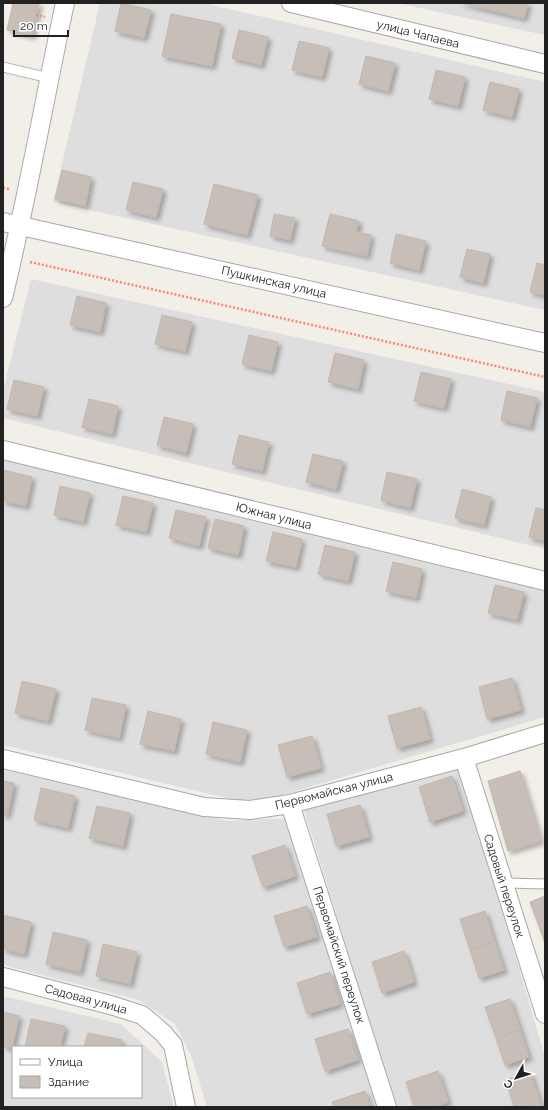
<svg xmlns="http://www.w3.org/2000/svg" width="548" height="1110" font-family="Raleway,sans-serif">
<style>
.residential{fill:#dfdede;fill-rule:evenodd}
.building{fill:#c7beb7;stroke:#c4b7aa;filter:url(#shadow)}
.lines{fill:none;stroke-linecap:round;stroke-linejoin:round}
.lane-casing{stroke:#a8a8a8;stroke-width:11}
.street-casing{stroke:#a8a8a8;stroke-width:20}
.path{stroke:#fb8570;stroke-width:2.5;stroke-dasharray:2 2;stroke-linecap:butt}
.lane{stroke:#fff;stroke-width:9}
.street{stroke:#fff;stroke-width:18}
.labels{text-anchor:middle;stroke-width:3.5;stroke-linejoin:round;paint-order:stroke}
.street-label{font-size:12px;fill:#212121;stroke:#fff}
</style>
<defs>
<filter id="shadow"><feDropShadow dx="3.5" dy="3.5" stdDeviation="2" flood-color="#0004"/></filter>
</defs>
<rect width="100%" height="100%" fill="#f2efe8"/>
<path class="residential" d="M100,3H203L545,82V310L53,202Z
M397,3H545V35Z
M31,279L545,392V549L3,418V391Z
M3,456L545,591V717L252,804L3,745Z
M460,766L545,1057V1107H396L304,810Z
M3,770L227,821L287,818L378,1107H207L191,1055L175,1024L139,1000L3,965Z
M3,996L121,1024L162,1062L174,1107H3ZM13,1047H141V1097H13Z"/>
<path class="building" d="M13,3H39L32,36L7,30Z
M121,3L151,10L144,38L115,31Z
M460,3H528L524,18Z
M171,14L221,24L212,66L162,56Z
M239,30L268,37L261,65L232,58Z
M299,41L329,48L322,77L292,70Z
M366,56L395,63L388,91L359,84Z
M436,70L465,77L458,106L429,99Z
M490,82L519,89L512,117L483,110Z
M62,170L91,177L85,206L55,199Z
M133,182L163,189L156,217L126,210Z
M214,184L258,195L247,235L204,224Z
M274,214L295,218L290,240L270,236Z
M330,214L359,221L356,232L371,235L367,256L322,246Z
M396,234L426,241L419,270L390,263Z
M467,249L490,254L483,283L460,277Z
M537,263L545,265V295L530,292Z
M77,296L106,303L100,332L70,325Z
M162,315L192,322L185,351L155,344Z
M249,335L278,342L271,371L242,364Z
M335,353L364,360L358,389L328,382Z
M421,372L451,379L444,408L414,401Z
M14,380L44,387L37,416L7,409Z
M507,391L537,398L530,427L501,420Z
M89,399L118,406L112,434L82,427Z
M164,417L193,424L186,453L157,445Z
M239,435L269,442L262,471L232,464Z
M313,454L343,461L336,489L306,482Z
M3,470L32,477L26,506L3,501Z
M387,472L417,479L410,508L381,500Z
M60,486L90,493L83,522L54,515Z
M462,489L491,497L484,525L455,518Z
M123,496L153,503L146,532L116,525Z
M536,508L545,510V541L529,537Z
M176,510L206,517L199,546L169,538Z
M215,519L244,526L238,555L208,548Z
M273,532L302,539L296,567L266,561Z
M325,545L355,552L348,581L318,574Z
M393,562L422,569L416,598L386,591Z
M495,585L524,592L517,620L488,613Z
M512,678L521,710L487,719L479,687Z
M22,681L56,689L48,721L15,713Z
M92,698L126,705L119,738L85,730Z
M421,707L430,739L397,748L388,716Z
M148,711L181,719L174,751L140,744Z
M213,722L247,730L240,762L206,754Z
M312,736L321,768L287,777L278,745Z
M520,771L541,841L508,851L488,781Z
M452,776L463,811L430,822L419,787Z
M3,781L14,783L7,815H3Z
M41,788L75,796L68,828L34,820Z
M360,805L369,837L336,846L327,814Z
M97,806L130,813L123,846L89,838Z
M285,845L295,876L263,887L252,856Z
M545,896V943L530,902Z
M307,906L317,937L284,947L274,916Z
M485,911L494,941L470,950L460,919Z
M3,915L31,922L24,954L3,949Z
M53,932L87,940L80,972L46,964Z
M494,941L504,970L479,978L470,950Z
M103,944L137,952L130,984L96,976Z
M404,951L414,982L382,993L372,962Z
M330,972L340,1004L307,1014L297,983Z
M510,999L520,1030L496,1038L485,1007Z
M3,1012L19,1016L12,1048L3,1046Z
M31,1019L65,1026L60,1047H25Z
M348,1029L358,1060L325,1071L315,1039Z
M520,1030L529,1057L505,1065L496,1038Z
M88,1033L122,1040L120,1047H84Z
M438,1071L448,1102L434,1107H414L406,1082Z
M530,1072L540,1102L525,1107H514L506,1080Z
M365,1091L370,1107H334L332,1102Z
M540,1102L541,1107H525Z"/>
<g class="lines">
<g class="lane-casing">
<path id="lane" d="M3,67L49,78
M503,883L545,884"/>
</g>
<g class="street-casing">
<path id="street" d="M291,3L545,64
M3,222L545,343
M3,298C27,200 44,101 65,3
M3,450L545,581
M464,758L545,1014
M3,759L204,807L250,810L290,804L464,758L545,733
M290,804L387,1107
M3,977L114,1006L142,1015L163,1033L173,1045L186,1107"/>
</g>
<path class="path" d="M36,15L45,17
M3,188L9,189
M30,262L545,377"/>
<use href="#lane" class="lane"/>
<use href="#street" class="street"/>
</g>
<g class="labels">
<g class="street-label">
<text transform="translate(418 34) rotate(14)" y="4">улица Чапаева</text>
<text transform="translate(274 282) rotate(13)" y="4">Пушкинская улица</text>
<text transform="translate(274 516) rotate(14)" y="4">Южная улица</text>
<text transform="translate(334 791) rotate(-14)" y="4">Первомайская улица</text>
<text transform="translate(504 886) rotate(72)" y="4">Садовый переулок</text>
<text transform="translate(339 955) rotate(72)" y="4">Первомайский переулок</text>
<text transform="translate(86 999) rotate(15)" y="4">Садовая улица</text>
</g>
</g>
<rect width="548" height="1110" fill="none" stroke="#212121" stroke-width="8"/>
<rect x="12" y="1046" width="130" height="52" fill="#ffffff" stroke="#a6a6a6"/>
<rect x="20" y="1059" width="20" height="6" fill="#ffffff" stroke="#a6a6a6"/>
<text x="48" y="1066" font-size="12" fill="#212121">Улица</text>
<rect x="20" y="1076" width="20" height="12" fill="#c7beb7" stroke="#a6a6a6"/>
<text x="48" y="1086" font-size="12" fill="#212121">Здание</text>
<g transform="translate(516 1078) rotate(231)" stroke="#ffffff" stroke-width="3" paint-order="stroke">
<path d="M0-3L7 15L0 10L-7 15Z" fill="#212121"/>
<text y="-6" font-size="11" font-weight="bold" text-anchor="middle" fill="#212121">С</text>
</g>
<path d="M14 30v6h54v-6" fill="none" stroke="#212121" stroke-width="2"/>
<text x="20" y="30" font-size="12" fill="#212121" stroke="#ffffff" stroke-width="3" paint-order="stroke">20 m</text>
</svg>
